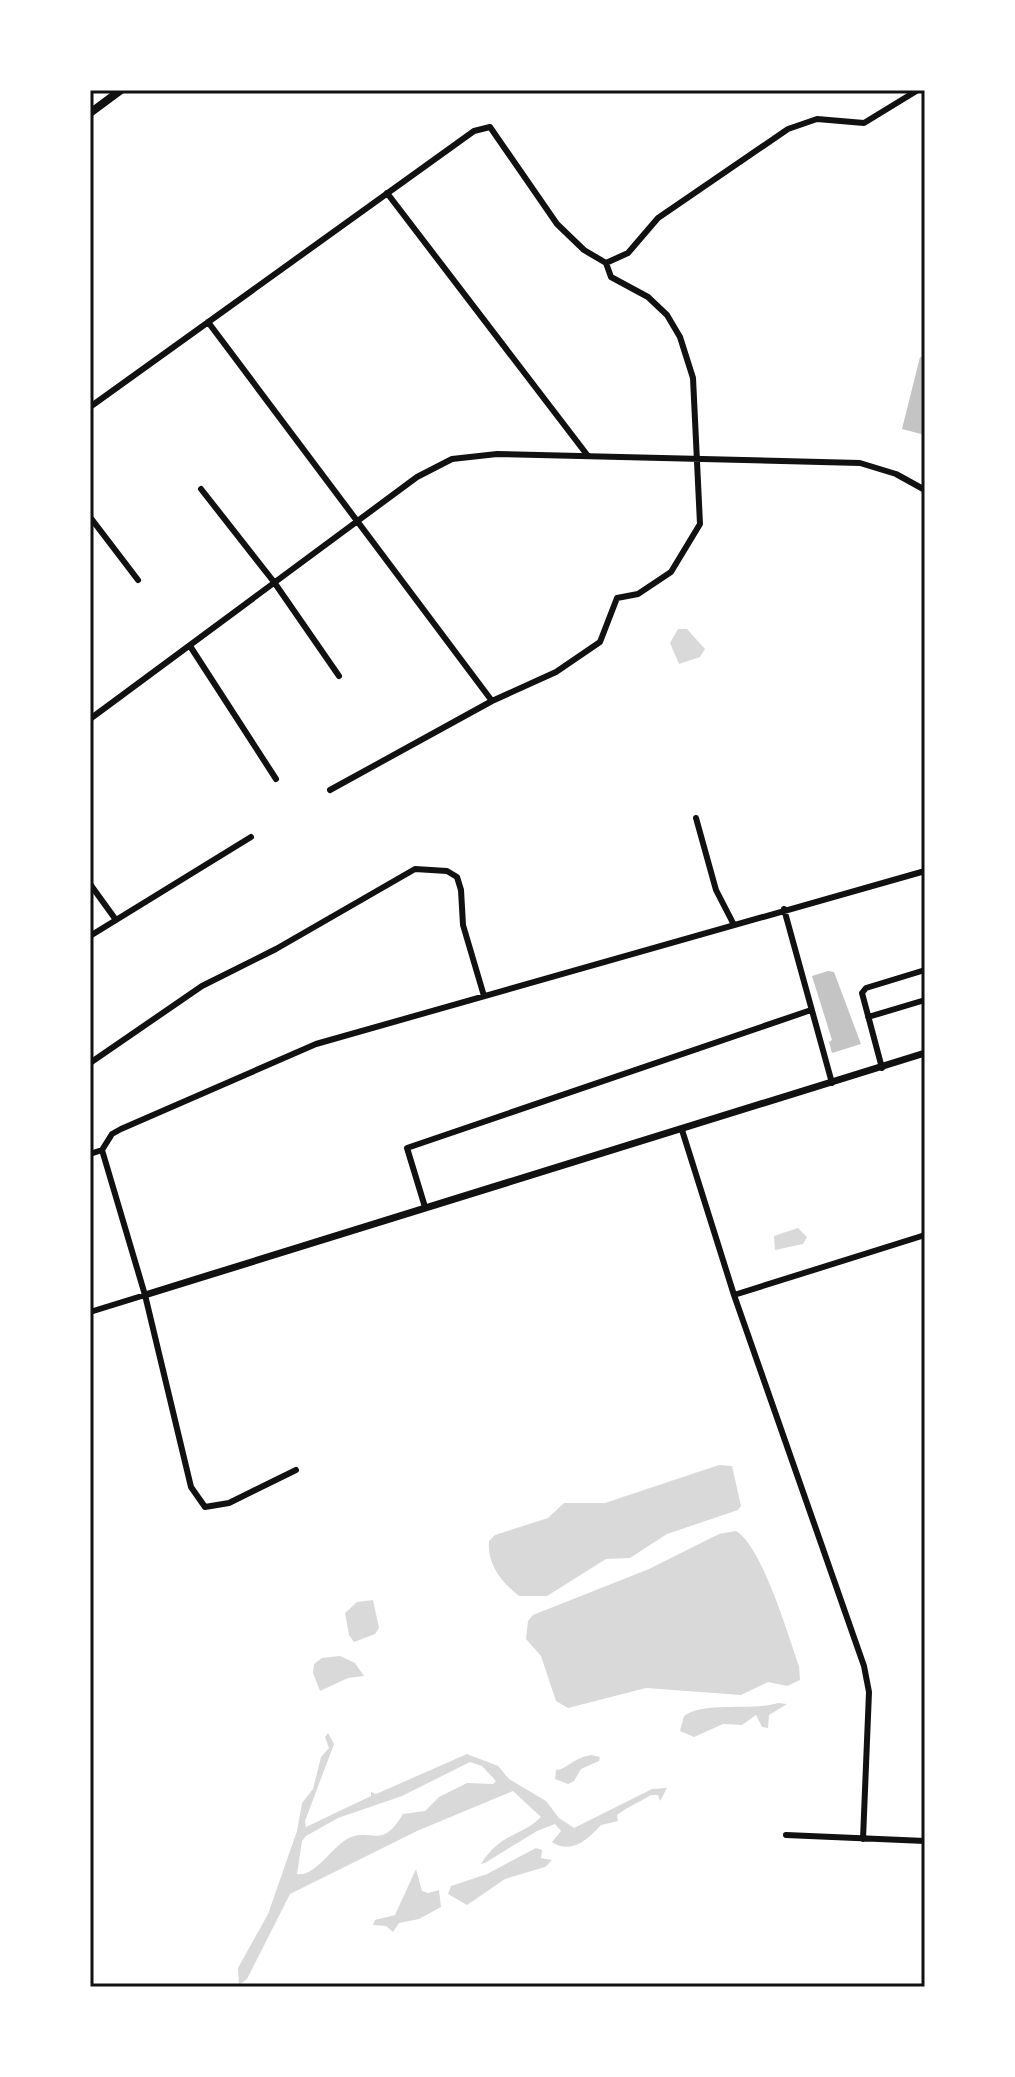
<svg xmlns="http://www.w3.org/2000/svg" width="1015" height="2077" font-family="Overpass,sans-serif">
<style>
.water{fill:#d9d9d9;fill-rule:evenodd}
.building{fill:#c4c4c4}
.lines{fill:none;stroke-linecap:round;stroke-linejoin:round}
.minor{stroke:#111;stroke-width:6}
.tertiary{stroke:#111;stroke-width:7}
.secondary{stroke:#111;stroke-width:8}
.neatline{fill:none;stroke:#111;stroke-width:3}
</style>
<rect width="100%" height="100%" fill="#fff"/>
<path class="water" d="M678,629H687L705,649L700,657L679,664L670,643Z
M798,1228L807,1237L803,1244L775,1250L774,1236Z
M719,1465L732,1466L741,1506L738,1510L667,1534L630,1558L606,1559L547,1596H519C501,1582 487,1564 489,1541L495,1535L548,1518L564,1503H605Z
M736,1531C762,1546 788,1635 799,1666L800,1680L787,1686L768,1682L741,1695L646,1688L568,1708L556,1701L541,1656L526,1639L528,1621L533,1615L649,1569L719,1534Z
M373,1600L379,1628L375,1634L354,1642L349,1635L345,1613L357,1602Z
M340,1656L355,1663L364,1676L348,1678L320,1691L313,1673L314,1664L322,1658Z
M778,1703L787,1704L769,1715L768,1728L762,1727L756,1715L742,1725L723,1724L694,1737L680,1731L684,1716C702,1701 753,1711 778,1703Z
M328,1733L334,1744L305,1821L306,1827L371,1796V1792L376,1794L467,1754L498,1766L509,1779L546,1801L559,1818L574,1828L652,1789L667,1788L660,1801L658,1795H651C640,1802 627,1807 617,1815L618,1821L601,1825C588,1839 572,1855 552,1842L561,1831L555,1824L537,1831L485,1863L481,1864C501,1832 521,1837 541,1817L513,1791L417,1831L290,1894L247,1979L239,1985L238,1968L268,1914L297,1831L302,1803L313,1789L321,1757L329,1748L325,1737ZM470,1762L482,1766L496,1781L493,1784L467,1783L439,1797L425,1811L403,1814C381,1851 372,1827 349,1838C332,1846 316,1877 297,1874L302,1841L306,1836L338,1818L402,1796Z
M591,1755L600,1757L599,1761L581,1769L574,1781L568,1784L555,1779L556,1770C566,1770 573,1758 591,1755Z
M536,1848L542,1850L541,1858L552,1860L545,1867L505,1879L467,1905L448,1894L451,1886L487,1874Z
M416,1869L422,1891L428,1893L439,1890L441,1907L419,1919L399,1923L393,1932L386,1926L373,1925L375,1920L395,1915Z"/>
<path class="building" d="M920,357L925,358V435L902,429Z
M828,971L834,972L861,1044L832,1053L829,1042L832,1040L812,976Z"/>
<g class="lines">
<path class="minor" d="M387,193L588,456
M606,263L628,253L658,218L788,129L817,119L864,123L918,90
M208,322L492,701
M90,407L474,131L490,127L557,224L584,250L606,263L611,277L648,297L667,315L680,337L693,378L700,524L671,572L638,594L617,598L600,642L556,672L492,701L330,790
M201,489L274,582L339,676
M90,517L138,580
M190,646L276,779
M90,719L417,477L452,459L497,454L860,463L896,474L925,490
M696,818L716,890L733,923
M90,884L116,920
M784,909L832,1083
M90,936L251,837
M868,1017L925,1000
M90,1063L202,986L276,949L415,869L447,871L457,877L461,890L463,925L484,996
M882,1068L862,993L866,988L925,970
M682,1130L734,1295L864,1666L869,1692L863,1839
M102,1150L145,1295L191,1487L205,1507L229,1503L296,1470
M90,1154L102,1150L112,1134L121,1129L316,1044L925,871
M425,1207L407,1148L811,1010
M734,1295L925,1235
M90,1312L145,1295
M786,1835L925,1841"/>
<path class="tertiary" d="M145,1295L925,1053"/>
<path class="secondary" d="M90,113L121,90"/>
</g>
<rect width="1015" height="2077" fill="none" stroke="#ffffff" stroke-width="184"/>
<rect x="92" y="92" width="831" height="1893" class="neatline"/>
</svg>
